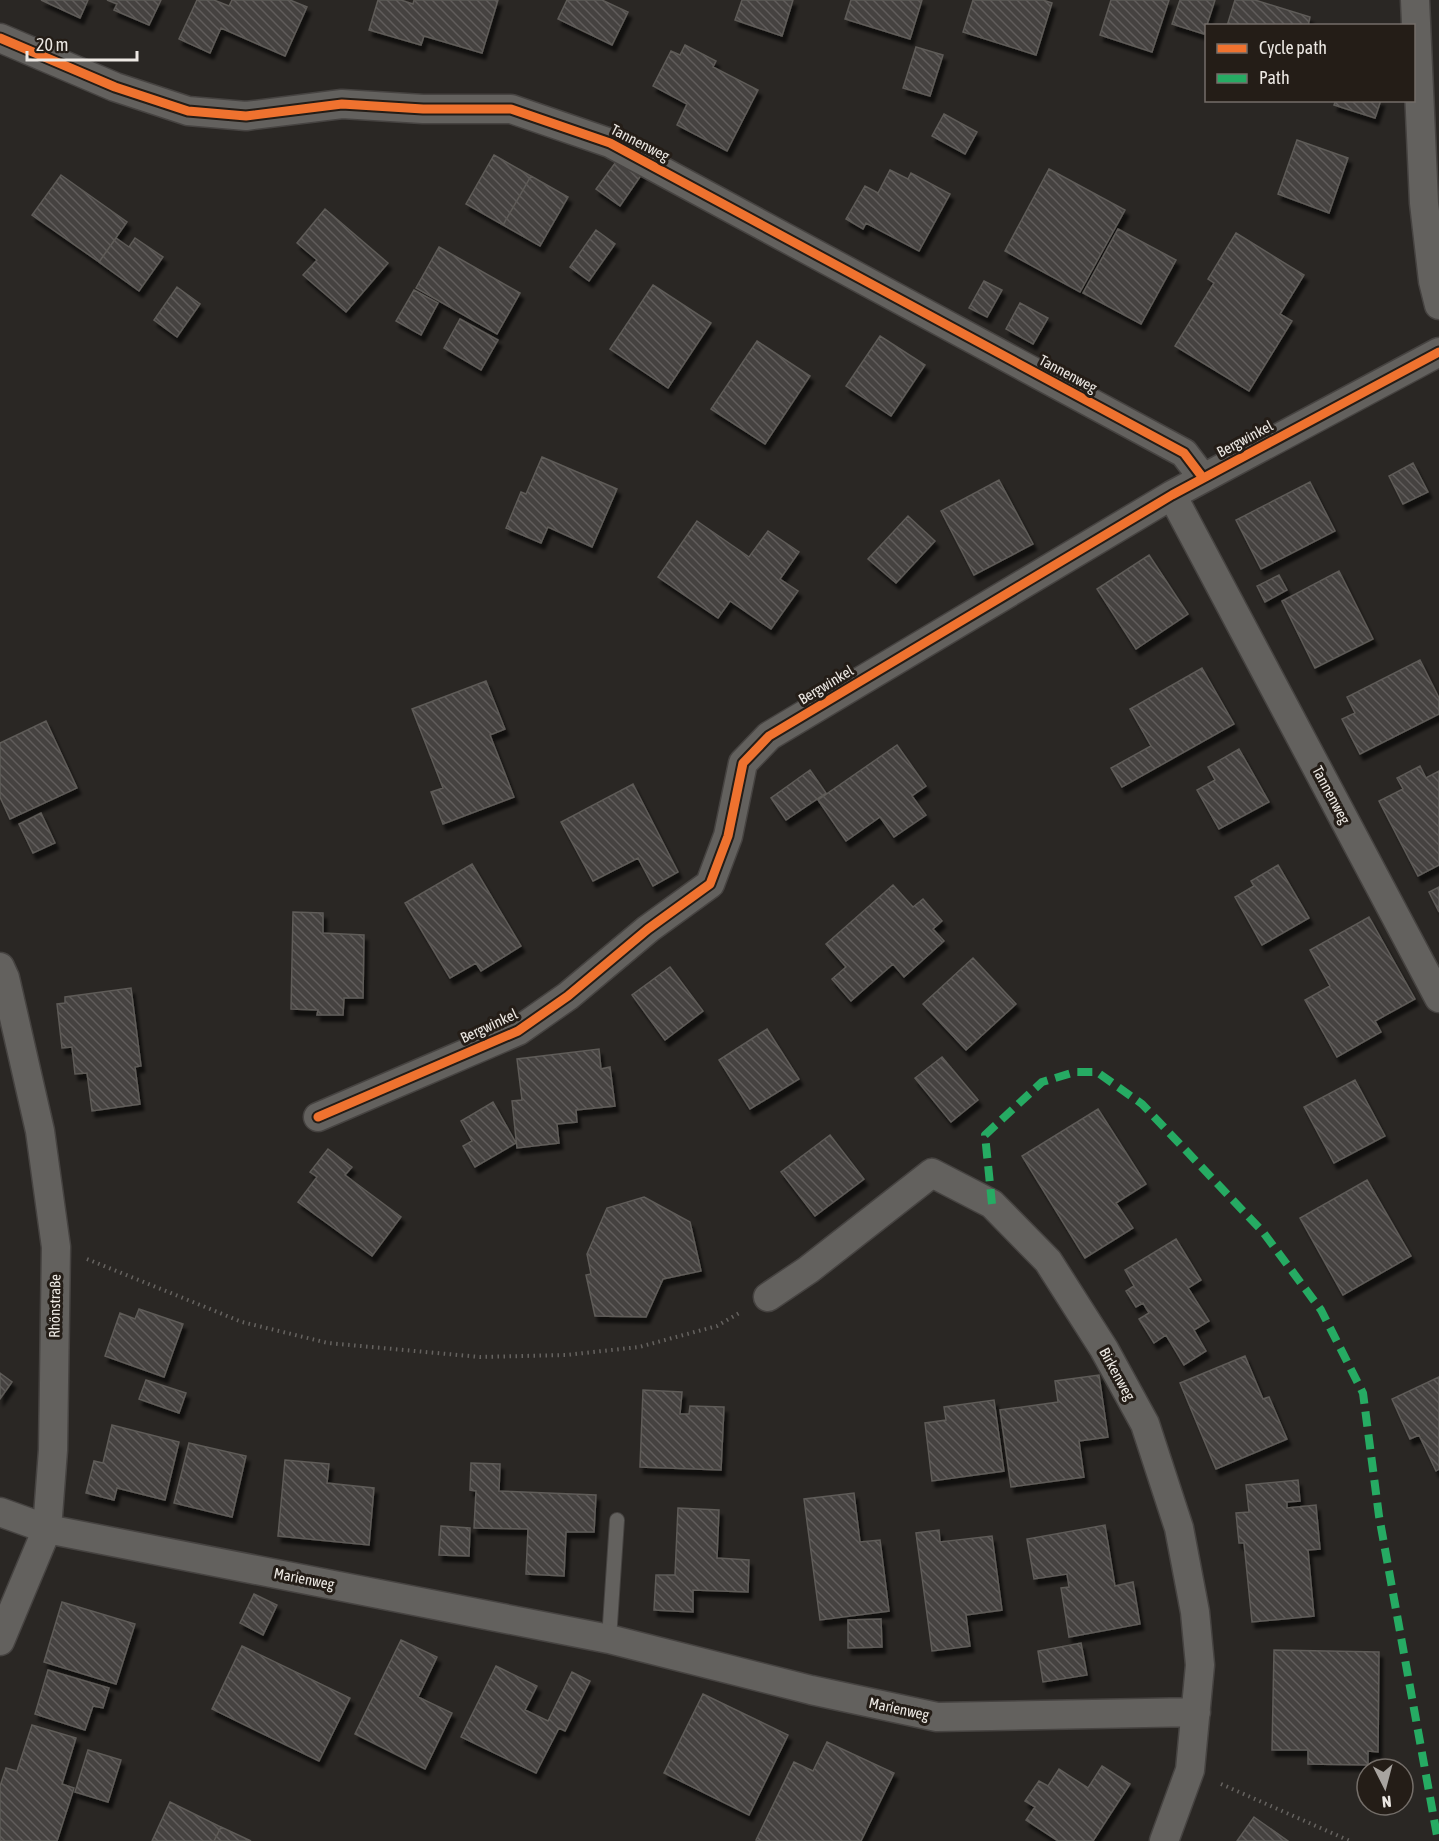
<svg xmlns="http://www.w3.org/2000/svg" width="1439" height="1841" font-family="'Asap Condensed',sans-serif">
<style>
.building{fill:url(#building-back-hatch);stroke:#5e5b58;stroke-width:1.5;filter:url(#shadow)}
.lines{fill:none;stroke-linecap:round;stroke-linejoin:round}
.service-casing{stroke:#464341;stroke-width:16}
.minor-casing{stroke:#464341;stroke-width:31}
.path{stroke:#666360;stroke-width:4;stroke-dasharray:1.5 4.5;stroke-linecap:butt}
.service{stroke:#63615e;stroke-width:14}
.minor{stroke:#63615e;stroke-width:28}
.quiet{stroke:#26ab63;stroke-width:8;stroke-dasharray:15 8;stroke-linecap:butt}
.cycleway-casing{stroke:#241d17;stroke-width:13}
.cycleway{stroke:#ef722f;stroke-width:9}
.labels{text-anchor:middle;stroke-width:6;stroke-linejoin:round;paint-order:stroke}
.street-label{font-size:15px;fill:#ece8e3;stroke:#241d17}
</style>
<defs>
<pattern id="building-back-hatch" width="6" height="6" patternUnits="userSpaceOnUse" patternTransform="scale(1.5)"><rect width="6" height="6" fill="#45423f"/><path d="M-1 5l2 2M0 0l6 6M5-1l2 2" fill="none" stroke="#605d5b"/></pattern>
<filter id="shadow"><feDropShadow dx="3.5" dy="6" stdDeviation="1.5" flood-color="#0009"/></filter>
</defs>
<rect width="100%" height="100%" fill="#2a2724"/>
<path class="building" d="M41,0H88L80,18Z
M107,0H161L149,25L114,10L117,4Z
M197,0H214L229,6L232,0H290L307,7L285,56L221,28L210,53L179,39Z
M378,0H401L413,4L414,0H498L482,53L424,36L421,45L369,30Z
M567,0H602L628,12L612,45L558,19Z
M742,0H793L782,36L735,20Z
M851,0H922L910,39L845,19Z
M973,0H1043L1052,3L1036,55L963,32Z
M1111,0H1169L1152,52L1100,35Z
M1180,0H1215L1204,34L1172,24Z
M1235,0H1255L1310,17L1308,26H1227Z
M685,45L716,61L713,67L758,90L727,151L677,125L687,104L653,86L671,51L680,55Z
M916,47L943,55L930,96L903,88Z
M1336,100H1381L1375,118L1334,105Z
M944,114L977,132L965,154L932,136Z
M1297,140L1348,158L1329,213L1278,194Z
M494,155L531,176L503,225L466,204Z
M621,155L644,171L620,206L596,189Z
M1049,169L1125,210L1080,292L1005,251Z
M890,170L908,179L911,173L950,194L919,251L866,223L863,229L846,219L865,186L878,193Z
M61,175L127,222L99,262L32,215Z
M531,176L568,197L540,246L503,225Z
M325,209L388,263L346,312L303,275L317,260L297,243Z
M1118,229L1176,260L1141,324L1083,293Z
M596,230L615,244L589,281L570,267Z
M1236,233L1304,275L1280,314L1292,321L1249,391L1175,346L1214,283L1208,279Z
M116,238L129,247L135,238L163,257L139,291L99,262Z
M439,247L520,293L497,334L416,288Z
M984,281L1002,290L987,317L969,308Z
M653,285L711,323L668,388L610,349Z
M177,287L200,304L177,337L154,320Z
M414,290L438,303L421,335L396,321Z
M1020,303L1048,318L1033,344L1006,329Z
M460,319L498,340L481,370L444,348Z
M880,336L925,365L891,416L846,386Z
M757,341L810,376L765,444L711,409Z
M542,457L617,489L592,547L548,527L541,543L506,528L521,492L526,494Z
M1413,463L1428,492L1403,504L1389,476Z
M999,480L1033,544L974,575L941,511Z
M1310,482L1335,531L1261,569L1236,520Z
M908,516L935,541L896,583L868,559Z
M697,521L749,557L768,531L799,552L780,579L798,591L771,629L730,601L718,618L658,577Z
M1149,555L1188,614L1136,649L1097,589Z
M1339,571L1373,639L1315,668L1282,601Z
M1279,575L1287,590L1265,602L1257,586Z
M1420,660L1439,698V714L1360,754L1342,719L1355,713L1347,697Z
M1202,668L1234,724L1122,787L1111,768L1151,746L1130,709Z
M486,681L505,729L490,735L514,797L443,824L431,792L443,788L412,709Z
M46,721L77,788L10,819L0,797V743Z
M897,745L926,786L912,796L926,815L894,837L880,817L846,841L818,800Z
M1239,749L1269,802L1219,829L1197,790L1215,780L1208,767Z
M1420,766L1426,778L1439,771V865L1418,876L1379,801L1403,789L1397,778Z
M810,770L826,793L786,820L771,798Z
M633,784L678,872L653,886L638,858L593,881L561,822Z
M41,813L55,843L33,853L19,824Z
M472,864L521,946L481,971L476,963L450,978L405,903Z
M1278,865L1309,918L1262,945L1235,897L1254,886L1251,881Z
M893,885L913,907L923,899L942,921L933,929L944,941L904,977L893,964L851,1001L832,979L846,967L826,944Z
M1439,887V912L1429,892Z
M293,912L323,913V933L364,935L363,998H344L343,1015H317L318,1010L291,1009Z
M1369,917L1415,999L1375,1021L1381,1032L1337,1057L1305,1000L1330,986L1310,950Z
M973,958L1016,1004L966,1050L923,1004Z
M670,967L703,1011L665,1040L632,995Z
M131,988L141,1066L135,1067L140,1104L92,1111L87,1073L75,1074L72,1047L62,1048L57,1004L65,1003V997Z
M767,1029L799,1079L750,1109L719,1060Z
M599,1049L601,1069L610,1067L615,1106L576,1110L577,1122L557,1124L559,1143L517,1148L512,1101L522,1100L517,1059Z
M942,1057L978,1100L951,1122L915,1078Z
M1355,1080L1385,1136L1334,1163L1304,1107Z
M493,1102L516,1143L475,1167L463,1146L472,1141L461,1121Z
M1098,1109L1146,1184L1116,1203L1133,1228L1085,1258L1022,1156Z
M830,1135L864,1179L815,1216L781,1172Z
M328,1149L352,1167L345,1175L401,1217L372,1256L298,1202L317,1177L310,1172Z
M1367,1180L1411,1256L1343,1295L1300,1218Z
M644,1197L690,1222L701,1271L663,1279L646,1317L595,1316L586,1275L591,1274L587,1254L607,1208Z
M1176,1239L1201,1280L1188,1288L1209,1321L1194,1330L1206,1351L1184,1365L1166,1335L1154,1343L1139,1319L1149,1313L1143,1303L1136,1307L1126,1291L1134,1286L1125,1270Z
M139,1309L183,1324L164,1377L105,1356L120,1313L135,1319Z
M1245,1356L1263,1399L1269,1397L1287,1439L1216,1469L1180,1383Z
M0,1373L12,1382L0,1399Z
M1099,1375L1108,1437L1079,1441L1084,1477L1011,1487L1000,1410L1058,1402L1055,1381Z
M1439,1377V1469L1436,1471L1419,1435L1410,1439L1392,1399Z
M146,1380L186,1393L179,1413L139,1399Z
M643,1390L682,1392L680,1414H689L690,1406L724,1407L721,1470L640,1467Z
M994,1400L1004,1471L932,1481L925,1423L946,1420L944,1407Z
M112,1425L179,1442L165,1500L117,1488L114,1500L86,1493L94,1461L103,1463Z
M189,1443L246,1456L232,1517L174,1503Z
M285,1460L329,1464L327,1483L374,1488L369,1545L278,1536Z
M471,1463L500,1464L499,1491L596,1495L594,1532H566L564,1576L526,1574L528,1529L474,1528L476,1491L470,1490Z
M1298,1480L1300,1501L1287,1502V1508L1316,1505L1320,1549L1308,1550L1314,1616L1252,1622L1244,1543H1239L1236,1513L1249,1512L1246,1485Z
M854,1493L860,1542L880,1540L889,1611L820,1620L804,1499Z
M678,1508L719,1510L717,1558L749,1560L748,1592L693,1590V1612L654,1610L656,1575H675Z
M1105,1525L1115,1586L1133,1582L1140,1624L1069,1637L1061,1588L1069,1587L1067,1574L1034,1579L1027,1539Z
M441,1526L470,1528L469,1556L439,1555Z
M939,1530L940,1542L992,1536L1002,1610L966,1615L970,1646L932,1651L916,1533Z
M254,1594L277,1605L263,1635L240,1623Z
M62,1602L135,1624L116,1684L44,1662Z
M881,1619L882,1647L848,1648V1620Z
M401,1640L437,1657L418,1697L452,1713L425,1769L355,1734Z
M1081,1643L1087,1675L1043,1682L1038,1651Z
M242,1646L350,1698L319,1761L212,1709Z
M1274,1650L1379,1652L1378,1752L1368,1751V1765L1308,1764V1750H1272Z
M496,1666L537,1686L525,1710L548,1721L572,1672L590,1681L565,1731L559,1728L536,1773L461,1737Z
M48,1670L109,1688L103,1708L93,1706L85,1730L35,1714Z
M703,1694L788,1735L749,1815L664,1773Z
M32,1725L76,1738L62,1784L74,1788L57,1841H2L0,1840V1786L6,1768L17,1771Z
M827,1742L894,1773L861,1841H759L756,1840L794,1762L813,1771Z
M88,1750L121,1760L108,1802L75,1792Z
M1102,1766L1130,1784L1093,1841H1058L1026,1820L1035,1807L1025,1801L1039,1781L1048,1786L1059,1769L1088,1788Z
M170,1802L221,1827L214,1841H152Z
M1254,1817L1288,1841H1237Z
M221,1827L251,1841H214Z"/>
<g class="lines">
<g class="service-casing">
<path id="service" d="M609,1639L617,1520"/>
</g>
<g class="minor-casing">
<path id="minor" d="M1415,0L1424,203L1433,281L1439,305
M0,38L115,87L188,111L246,116L342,104L423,109H511L610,143L1184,453L1203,478
M1172,495L1439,998
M0,967L5,978L40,1131L56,1247L53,1450L47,1529L0,1641
M318,1117L518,1031L568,996L648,929L710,884L728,836L743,763L769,736L1172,495L1439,352
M768,1297L808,1270L932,1173L992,1204L1048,1261L1104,1349L1145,1424L1179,1528L1195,1612L1200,1665L1190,1770L1164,1841
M0,1512L47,1529L609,1639L811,1690L937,1717L1196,1712"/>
</g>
<path class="path" d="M87,1259L242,1322L328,1343L480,1357L566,1355L639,1347L717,1326L741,1312
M1221,1784L1350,1841"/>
<use href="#service" class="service"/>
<use href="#minor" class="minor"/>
<path class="quiet" d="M992,1204L985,1135L1042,1082L1075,1072H1097L1142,1104L1263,1232L1321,1310L1363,1393L1379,1516L1438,1841"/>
<g class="cycleway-casing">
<path id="cycleway" d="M0,38L115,87L188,111L246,116L342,104L423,109H511L610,143L1184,453L1203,478
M318,1117L518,1031L568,996L648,929L710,884L728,836L743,763L769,736L1172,495L1439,352"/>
</g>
<use href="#cycleway" class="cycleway"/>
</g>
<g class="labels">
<g class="street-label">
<text transform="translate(640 143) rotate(27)" y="5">Tannenweg</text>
<text transform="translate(1068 374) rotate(28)" y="5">Tannenweg</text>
<text transform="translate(1245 439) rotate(-28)" y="5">Bergwinkel</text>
<text transform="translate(826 685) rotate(-31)" y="5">Bergwinkel</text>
<text transform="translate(1331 795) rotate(62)" y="5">Tannenweg</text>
<text transform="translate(489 1026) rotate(-25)" y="5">Bergwinkel</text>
<text transform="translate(55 1306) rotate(-89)" y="5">Rhönstraße</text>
<text transform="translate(1117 1374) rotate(61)" y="5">Birkenweg</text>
<text transform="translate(304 1579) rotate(11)" y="5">Marienweg</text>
<text transform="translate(899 1709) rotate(12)" y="5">Marienweg</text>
</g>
</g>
<rect x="1205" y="24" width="210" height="78" fill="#241d17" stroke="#746e69" stroke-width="1.5"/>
<rect x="1217" y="44" width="30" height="9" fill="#ef722f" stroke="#746e69" stroke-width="1.5"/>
<text x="1259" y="54" font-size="18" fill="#ece8e3">Cycle path</text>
<rect x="1217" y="74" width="30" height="9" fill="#26ab63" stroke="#746e69" stroke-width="1.5"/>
<text x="1259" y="84" font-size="18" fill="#ece8e3">Path</text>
<g transform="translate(1385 1787) rotate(174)"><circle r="28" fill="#241d17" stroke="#746e69" stroke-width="1.5"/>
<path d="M0-4.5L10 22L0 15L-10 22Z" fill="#a8a4a0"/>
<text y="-9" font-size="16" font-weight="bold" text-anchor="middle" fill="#ece8e3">N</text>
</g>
<path d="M27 51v9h110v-9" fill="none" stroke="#ece8e3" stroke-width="3"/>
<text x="36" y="51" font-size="18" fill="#ece8e3" stroke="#241d17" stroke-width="4.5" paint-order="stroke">20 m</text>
</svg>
